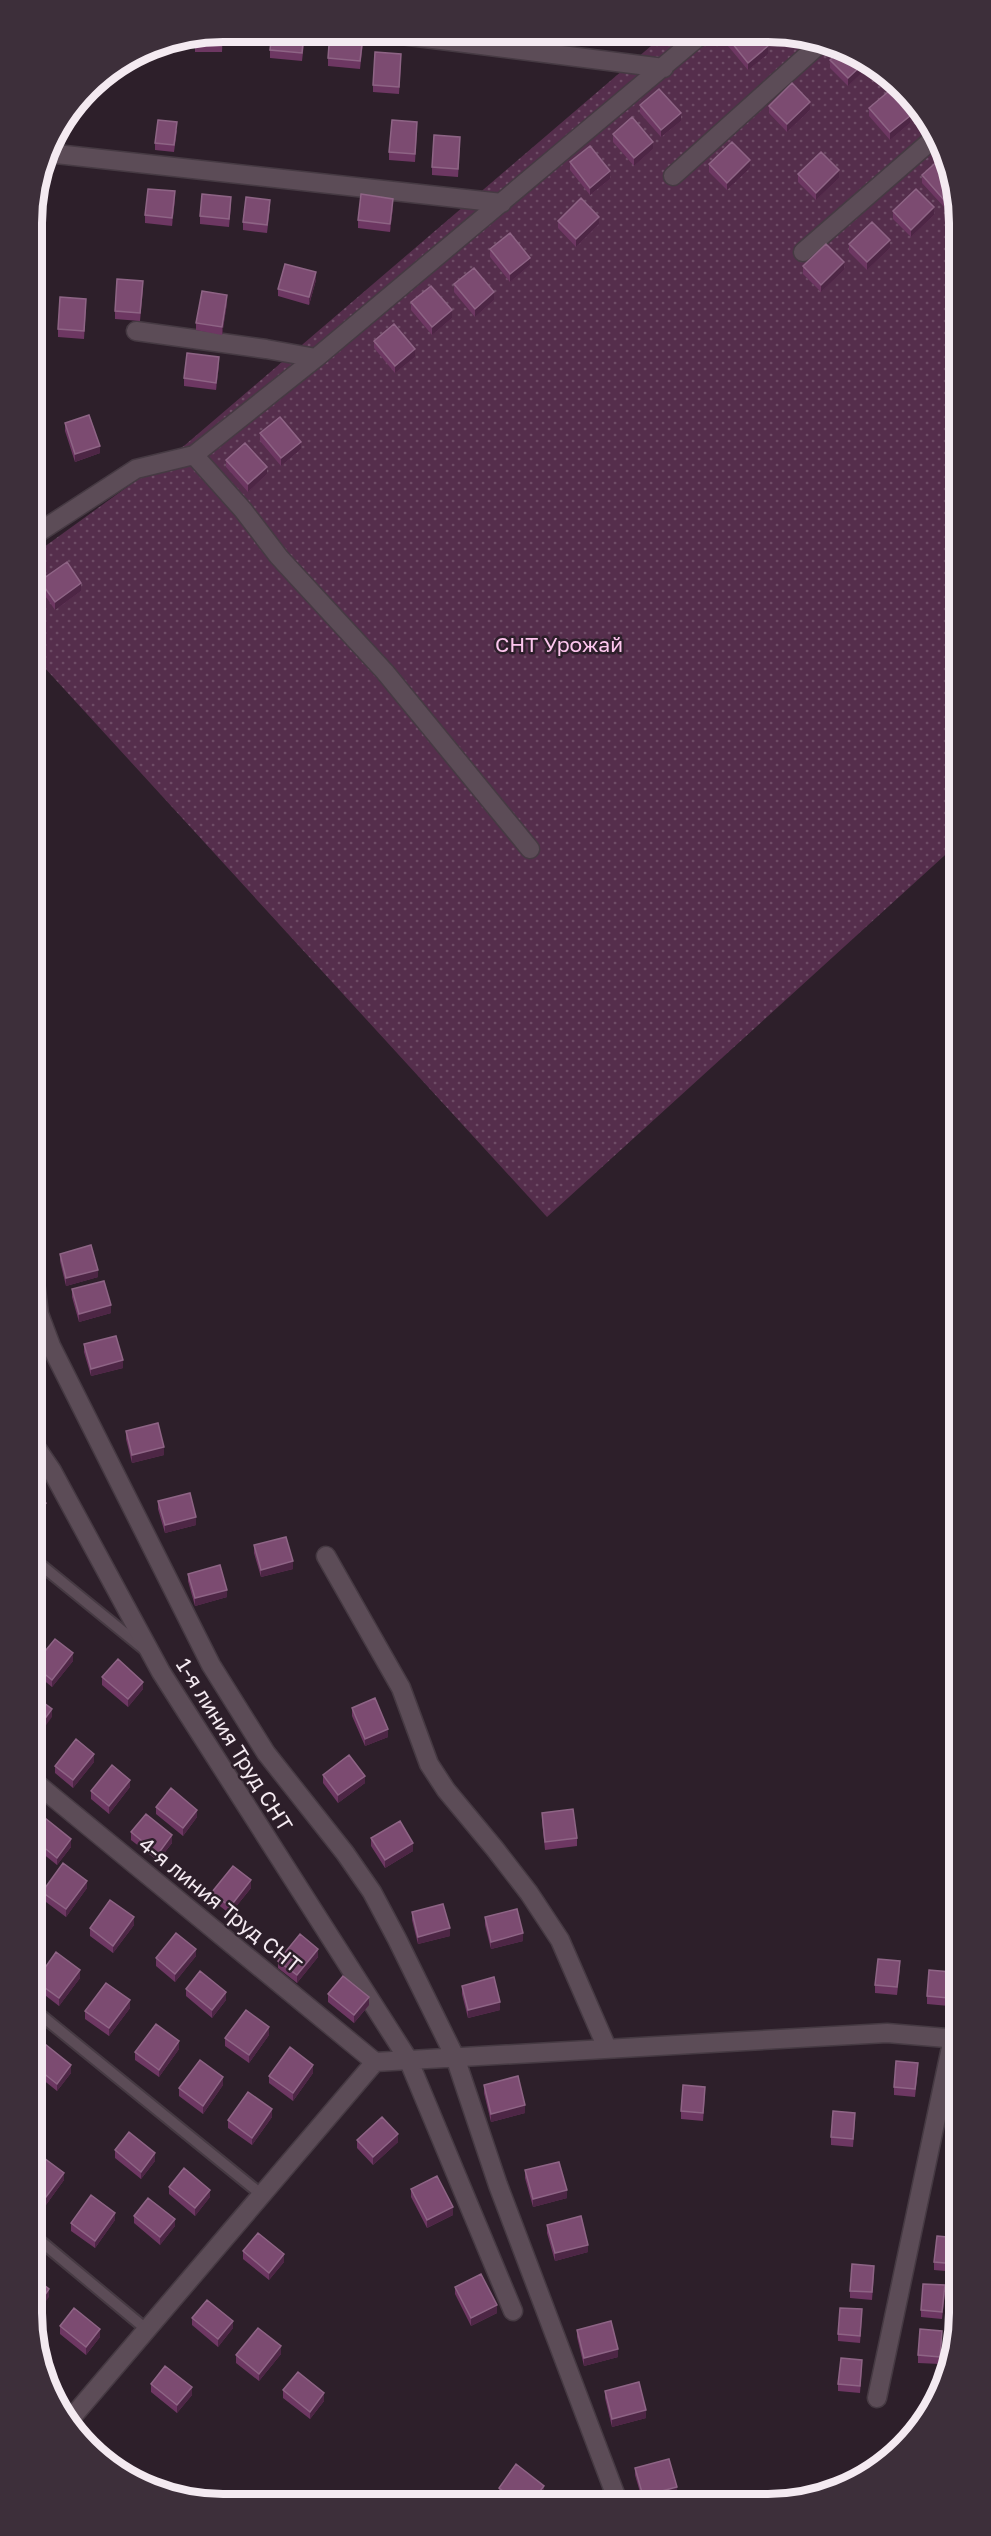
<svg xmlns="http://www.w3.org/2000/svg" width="991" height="2536" font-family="'Golos Text',sans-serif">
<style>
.garden{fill:url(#garden-dots)}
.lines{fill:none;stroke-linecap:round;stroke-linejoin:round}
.lane-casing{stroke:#463a43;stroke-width:14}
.street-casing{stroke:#463a43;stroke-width:21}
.lane{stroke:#5c4c57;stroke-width:10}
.street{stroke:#5c4c57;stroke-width:18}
.wall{fill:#6d3762}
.shaded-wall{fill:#4d2645}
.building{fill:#7c4b71;stroke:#8e6485;stroke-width:1.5}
.labels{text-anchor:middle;stroke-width:5;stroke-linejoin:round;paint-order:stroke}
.park-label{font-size:21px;fill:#fdc6ee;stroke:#2d1f2a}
.street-label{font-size:21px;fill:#f4eaf1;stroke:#2d1f2a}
.rim{fill:none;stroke:#f4eaf1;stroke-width:8}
</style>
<defs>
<pattern id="garden-dots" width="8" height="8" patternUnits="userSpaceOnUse" patternTransform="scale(1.5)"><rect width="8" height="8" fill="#552e4c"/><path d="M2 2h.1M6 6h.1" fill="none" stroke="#6e4c66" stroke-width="1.8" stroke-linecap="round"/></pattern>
</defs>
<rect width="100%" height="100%" fill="#2d1f2a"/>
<path class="garden" d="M665,34L805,35L853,51L903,87L953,174L955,846L547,1217L33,655V555L185,445Z"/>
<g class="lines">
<g class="lane-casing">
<path id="lane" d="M36,1561L143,1648
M37,2012L262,2195
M38,2239L146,2329"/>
</g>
<g class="street-casing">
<path id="street" d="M377,32L664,68
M47,153L502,203
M673,176L823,41
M803,252L933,139
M136,331L266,349L316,358
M194,455L243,510L279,557L385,672L530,849
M33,536L136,469L194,455L316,358L702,34
M35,1282L39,1314L51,1346L211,1665L266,1753L345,1853L372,1892L397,1939L455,2057L498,2185L617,2499
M35,1446L52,1471L161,1672L408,2059L513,2311
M326,1556L401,1688L429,1764L446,1790L495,1849L529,1893L560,1940L607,2048
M36,1783L375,2062
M877,2398L953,2038
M68,2422L375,2062L887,2033L958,2039"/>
</g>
<use href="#lane" class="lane"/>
<use href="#street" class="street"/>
</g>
<path class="wall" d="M223,32L222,52H195V37Z
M641,34H655V37Z
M305,35L302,61L270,58V50Z
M728,38L768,54L748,70L728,46Z
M187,39L186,49L160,47V44Z
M363,43L360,69L328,66V58Z
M853,51L871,64L848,86L830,68V60Z
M401,62L399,94L373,92V85Z
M640,105L681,121L661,137L640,113Z
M769,106L810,110L787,132L769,113Z
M869,108L910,123L890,140L869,116Z
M177,130L174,152L155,150V143Z
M417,130L415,162L389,160V152Z
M613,134L653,149L634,166L613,142Z
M460,145L458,177L432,175V167Z
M570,162L610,179L590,195L570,170Z
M709,164L750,168L727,190L709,172Z
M949,166L944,207L922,183V175Z
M798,174L839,178L816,200L798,182Z
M175,199L172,226L145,223V215Z
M231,205L229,227L200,224V216Z
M393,207L390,232L358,228V220Z
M270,208L267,233L243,230V222Z
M893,211L934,215L911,237L893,219Z
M558,221L599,224L576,247L558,228Z
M849,244L890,248L867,270L849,252Z
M490,249L530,265L510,282L490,257Z
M803,266L844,270L821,292L803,274Z
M316,280L309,305L278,296V289Z
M454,284L494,300L475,317L454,292Z
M143,289L140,321L115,319V311Z
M411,302L452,318L432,335L411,310Z
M227,303L222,335L196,330V323Z
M86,307L84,339L58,337V329Z
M374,341L415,357L395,373L374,348Z
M219,365L216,390L184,386V378Z
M65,423L100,453L75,462L65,431Z
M260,433L301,449L281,466L260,441Z
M226,460L267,474L248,492L226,467Z
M40,581L81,591L55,610L40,588Z
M60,1254L98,1277L66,1286L60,1261Z
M72,1289L111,1313L79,1322L72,1297Z
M84,1344L123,1368L91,1376L84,1352Z
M126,1431L164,1455L132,1463L126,1439Z
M158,1501L196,1525L165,1533L158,1509Z
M254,1545L293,1569L261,1577L254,1553Z
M188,1574L227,1597L195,1606L188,1581Z
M73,1661L52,1687L36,1674V1662Z
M102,1677L143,1689L128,1707L102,1685Z
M352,1708L388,1737L365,1746L352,1716Z
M94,1762L73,1788L55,1773V1766Z
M323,1775L365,1783L338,1803L323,1783Z
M130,1787L109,1814L91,1799V1791Z
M156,1807L197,1817L183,1836L156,1814Z
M542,1813L577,1838V1846L545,1850L542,1821Z
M36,1829L71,1847L57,1865L37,1849Z
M131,1832L172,1843L158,1861L131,1840Z
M371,1838L413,1851L385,1868L371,1846Z
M87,1888L66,1917L42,1899V1892Z
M251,1888L230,1914L212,1900V1892Z
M412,1912L450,1936L418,1944L412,1920Z
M485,1917L523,1941L491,1949L485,1925Z
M134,1925L113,1953L90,1936V1928Z
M196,1956L175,1982L156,1966V1958Z
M318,1957L297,1983L278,1968V1961Z
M900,1969L897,1995L875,1993V1985Z
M80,1978L59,2006L37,1989V1979Z
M951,1980L949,2006L927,2004V1996Z
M462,1986L500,2010L468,2018L462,1994Z
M186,1989L226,2000L212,2018L186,1996Z
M328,1994L369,2005L354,2023L328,2002Z
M130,2008L109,2036L85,2019V2011Z
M269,2035L249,2063L225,2046V2038Z
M179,2049L159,2077L135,2060V2052Z
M37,2054L71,2073L57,2091L37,2075Z
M918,2070L915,2097L894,2095V2087Z
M313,2073L293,2101L269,2083V2076Z
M223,2085L203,2114L179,2096V2088Z
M484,2085L525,2113L491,2122L484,2093Z
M705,2095L703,2121L681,2119V2111Z
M272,2117L252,2145L228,2128V2120Z
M855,2121L853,2147L831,2145V2137Z
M357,2140L398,2142L373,2165L357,2148Z
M115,2150L155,2161L141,2179L115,2158Z
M37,2159L64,2180L43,2209L38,2205Z
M525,2170L567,2198L533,2207L525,2178Z
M169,2187L210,2197L195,2216L169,2194Z
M411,2189L453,2215L427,2228L411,2197Z
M959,2198V2222H957Z
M134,2216L175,2226L160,2245L134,2223Z
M115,2220L95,2248L71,2231V2223Z
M547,2225L588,2252L555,2261L547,2233Z
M958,2246L956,2272L934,2270V2262Z
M243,2251L284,2262L269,2280L243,2259Z
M874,2274L872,2300L850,2298V2291Z
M455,2287L497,2313L471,2326L455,2294Z
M945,2293L942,2319L921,2317V2310Z
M862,2317L860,2343L838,2341V2334Z
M192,2318L233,2328L218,2347L192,2325Z
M60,2326L100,2337L86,2355L60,2334Z
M577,2330L618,2357L584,2366L577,2337Z
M942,2338L940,2364L918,2363V2355Z
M281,2354L259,2381L236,2363V2355Z
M862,2367L860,2393L838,2391V2384Z
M151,2384L192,2395L177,2413L151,2392Z
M283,2390L324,2401L310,2419L283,2398Z
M605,2391L646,2418L612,2427L605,2398Z
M635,2468L677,2495L663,2499H642L635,2475Z
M499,2488L544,2493L540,2499H504L499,2495Z"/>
<path class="shaded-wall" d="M768,46V54L748,70V63Z
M866,61L871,64L848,86V78Z
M810,102V110L787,132V124Z
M681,113V121L661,137V130Z
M910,116V123L890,140V132Z
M653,142V149L634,166V158Z
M750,160V168L727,190V183Z
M839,170V178L816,200V193Z
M610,171V179L590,195V188Z
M175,191V199L172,226V218Z
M953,191V199L944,207V200Z
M393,199V207L390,232V224Z
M934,207V215L911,237V230Z
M599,217V224L576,247V239Z
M890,240V248L867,270V262Z
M530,258V265L510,282V274Z
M844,262V270L821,292V285Z
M316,272V280L309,305V297Z
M494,292V300L475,317V309Z
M227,295V303L222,335V327Z
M452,310V318L432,335V327Z
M415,349V357L395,373V366Z
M219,357V365L216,390V383Z
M301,442V449L281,466V458Z
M100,446V453L75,462V454Z
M267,467V474L248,492V484Z
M81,583V591L55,610V602Z
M98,1270V1277L66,1286V1278Z
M111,1305V1313L79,1322V1314Z
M123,1360V1368L91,1376V1369Z
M164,1447V1455L132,1463V1455Z
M46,1503V1511L36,1524V1516Z
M196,1517V1525L165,1533V1525Z
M293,1561V1569L261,1577V1570Z
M227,1590V1597L195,1606V1598Z
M39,1622V1630L36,1634V1626Z
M73,1653V1661L52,1687V1680Z
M143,1682V1689L128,1707V1699Z
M52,1709V1717L36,1739V1731Z
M388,1729V1737L365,1746V1739Z
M94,1754V1762L73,1788V1780Z
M365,1776V1783L338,1803V1795Z
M130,1780V1787L109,1814V1806Z
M197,1810V1817L183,1836V1828Z
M172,1835V1843L158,1861V1854Z
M71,1839V1847L57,1865V1858Z
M413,1843V1851L385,1868V1860Z
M251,1880V1888L230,1914V1907Z
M87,1881V1888L66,1917V1909Z
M134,1917V1925L113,1953V1946Z
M450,1928V1936L418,1944V1937Z
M523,1933V1941L491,1949V1942Z
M43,1935V1942L37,1951V1944Z
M196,1949V1956L175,1982V1974Z
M318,1949V1957L297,1983V1975Z
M80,1970V1978L59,2006V1998Z
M226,1992V2000L212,2018V2010Z
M369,1997V2005L354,2023V2015Z
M130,2000V2008L109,2036V2028Z
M500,2002V2010L468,2018V2010Z
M269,2027V2035L249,2063V2055Z
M179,2041V2049L159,2077V2070Z
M71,2065V2073L57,2091V2084Z
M313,2065V2073L293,2101V2093Z
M223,2077V2085L203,2114V2106Z
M525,2105V2113L491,2122V2114Z
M272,2109V2117L252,2145V2138Z
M398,2134V2142L373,2165V2157Z
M155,2153V2161L141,2179V2172Z
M64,2173V2180L43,2209V2201Z
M210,2190V2197L195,2216V2208Z
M567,2190V2198L533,2207V2199Z
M453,2207V2215L427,2228V2220Z
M115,2213V2220L95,2248V2241Z
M175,2219V2226L160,2245V2237Z
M588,2245V2252L555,2261V2253Z
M284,2254V2262L269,2280V2273Z
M49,2289V2297L38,2312V2305Z
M497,2305V2313L471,2326V2318Z
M233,2321V2328L218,2347V2339Z
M100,2329V2337L86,2355V2347Z
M281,2346V2354L259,2381V2374Z
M618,2349V2357L584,2366V2358Z
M192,2387V2395L177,2413V2405Z
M324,2393V2401L310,2419V2412Z
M646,2410V2418L612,2427V2419Z
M544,2486V2493L540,2499H534Z
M677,2487V2495L663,2499H643V2496Z"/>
<path class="building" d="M222,32V45L195,44V37Z
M272,32H304L302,53L270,50Z
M330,32L363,35L360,61L328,58Z
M731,35H759L768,46L748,63L728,38Z
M843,48L853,51L866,61L848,78L830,60Z
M375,52L401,54L399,87L373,85Z
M792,83L810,102L787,124L769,106Z
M659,89L681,113L661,130L640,105Z
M889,91L910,116L890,132L869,108Z
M632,117L653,142L634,158L613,134Z
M158,120L177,122L174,145L155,143Z
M392,120L417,122L415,154L389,152Z
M434,135L460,137L458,169L432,167Z
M732,142L750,160L727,183L709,164Z
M590,146L610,171L590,188L570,162Z
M821,152L839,170L816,193L798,174Z
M941,158L949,166L953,174V191L944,200L922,175Z
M148,189L175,191L172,218L145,215Z
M916,189L934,207L911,230L893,211Z
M202,194L231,197L229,219L200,216Z
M361,194L393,199L390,224L358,220Z
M246,197L270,200L267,225L243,222Z
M581,198L599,217L576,239L558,221Z
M872,222L890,240L867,262L849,244Z
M510,233L530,258L510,274L490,249Z
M826,244L844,262L821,285L803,266Z
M285,264L316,272L309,297L278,289Z
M474,268L494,292L475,309L454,284Z
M117,279L143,281L140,313L115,311Z
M431,286L452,310L432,327L411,302Z
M202,291L227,295L222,327L196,323Z
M60,297L86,299L84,331L58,329Z
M394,324L415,349L395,366L374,341Z
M187,353L219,357L216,383L184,378Z
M89,415L100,446L75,454L65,423Z
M280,417L301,442L281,458L260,433Z
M245,443L267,467L248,484L226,460Z
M67,562L81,583L55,602L40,581Z
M91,1245L98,1270L66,1278L60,1254Z
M104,1281L111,1305L79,1314L72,1289Z
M116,1336L123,1360L91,1369L84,1344Z
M158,1423L164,1447L132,1455L126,1431Z
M190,1493L196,1517L165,1525L158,1501Z
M36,1494L46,1503L36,1516Z
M286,1537L293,1561L261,1570L254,1545Z
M220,1565L227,1590L195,1598L188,1574Z
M55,1639L73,1653L52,1680L36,1667V1662Z
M118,1659L143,1682L128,1699L102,1677Z
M36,1697L52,1709L36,1731Z
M375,1698L388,1729L365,1739L352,1708Z
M76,1739L94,1754L73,1780L55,1766Z
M349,1755L365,1776L338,1795L323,1775Z
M112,1765L130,1780L109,1806L91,1791Z
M171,1788L197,1810L183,1828L156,1807Z
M573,1809L577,1838L545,1842L542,1813Z
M146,1814L172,1835L158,1854L131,1832Z
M45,1818L71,1839L57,1858L36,1841V1829Z
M400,1821L413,1843L385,1860L371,1838Z
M63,1863L87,1881L66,1909L42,1892Z
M233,1866L251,1880L230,1907L212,1892Z
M110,1900L134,1917L113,1946L90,1928Z
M443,1904L450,1928L418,1937L412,1912Z
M517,1909L523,1933L491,1942L485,1917Z
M37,1930L43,1935L37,1944Z
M176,1933L196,1949L175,1974L156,1958Z
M300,1934L318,1949L297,1975L278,1961Z
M56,1952L80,1970L59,1998L37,1982V1979Z
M878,1959L900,1961L897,1987L875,1985Z
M929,1970L951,1972L949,1998L927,1996Z
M200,1971L226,1992L212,2010L186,1989Z
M343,1976L369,1997L354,2015L328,1994Z
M494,1977L500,2002L468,2010L462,1986Z
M106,1983L130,2000L109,2028L85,2011Z
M246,2010L269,2027L249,2055L225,2038Z
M156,2024L179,2041L159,2070L135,2052Z
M45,2044L71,2065L57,2084L37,2068V2054Z
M290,2047L313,2065L293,2093L269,2076Z
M200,2060L223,2077L203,2106L179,2088Z
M896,2061L918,2063L915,2089L894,2087Z
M518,2076L525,2105L491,2114L484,2085Z
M683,2085L705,2087L703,2113L681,2111Z
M248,2092L272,2109L252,2138L228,2120Z
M833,2111L855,2113L853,2139L831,2137Z
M382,2117L398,2134L373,2157L357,2140Z
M129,2132L155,2153L141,2172L115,2150Z
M40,2155L64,2173L43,2201L38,2197L37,2159Z
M559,2162L567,2190L533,2199L525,2170Z
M184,2168L210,2190L195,2208L169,2187Z
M437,2176L453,2207L427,2220L411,2189Z
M91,2195L115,2213L95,2241L71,2223Z
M148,2198L175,2219L160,2237L134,2216Z
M959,2198V2215H957Z
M581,2216L588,2245L555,2253L547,2225Z
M258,2233L284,2254L269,2273L243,2251Z
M937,2236L958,2238L956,2264L934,2262Z
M852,2264L874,2266L872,2292L850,2291Z
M481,2274L497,2305L471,2318L455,2287Z
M38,2280L49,2289L38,2305Z
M923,2284L945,2285L942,2312L921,2310Z
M207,2300L233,2321L218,2339L192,2318Z
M74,2308L100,2329L86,2347L60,2326Z
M840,2308L862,2309L860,2336L838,2334Z
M611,2321L618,2349L584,2358L577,2330Z
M258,2328L281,2346L259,2374L236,2355Z
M920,2329L942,2331L940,2357L918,2355Z
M841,2358L862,2360L860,2386L838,2384Z
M165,2366L192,2387L177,2405L151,2384Z
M298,2372L324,2393L310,2412L283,2390Z
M639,2382L646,2410L612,2419L605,2391Z
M669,2459L677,2487L643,2496L635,2468Z
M516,2464L544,2486L534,2499H514L499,2488Z"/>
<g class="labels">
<g class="park-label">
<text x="559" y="652">СНТ Урожай</text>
</g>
<g class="street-label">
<text transform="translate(234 1745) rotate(58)" y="7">1-я линия Труд СНТ</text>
<text transform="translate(220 1905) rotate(39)" y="7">4-я линия Труд СНТ</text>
</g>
</g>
<path d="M0 0H991V2536H0ZM223 42H768A181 181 0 0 1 949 223V2313A181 181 0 0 1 768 2494H223A181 181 0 0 1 42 2313V223A181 181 0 0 1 223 42Z" fill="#3d2f3a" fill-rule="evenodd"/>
<path class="rim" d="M223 42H768A181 181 0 0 1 949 223V2313A181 181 0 0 1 768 2494H223A181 181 0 0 1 42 2313V223A181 181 0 0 1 223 42Z"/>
</svg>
